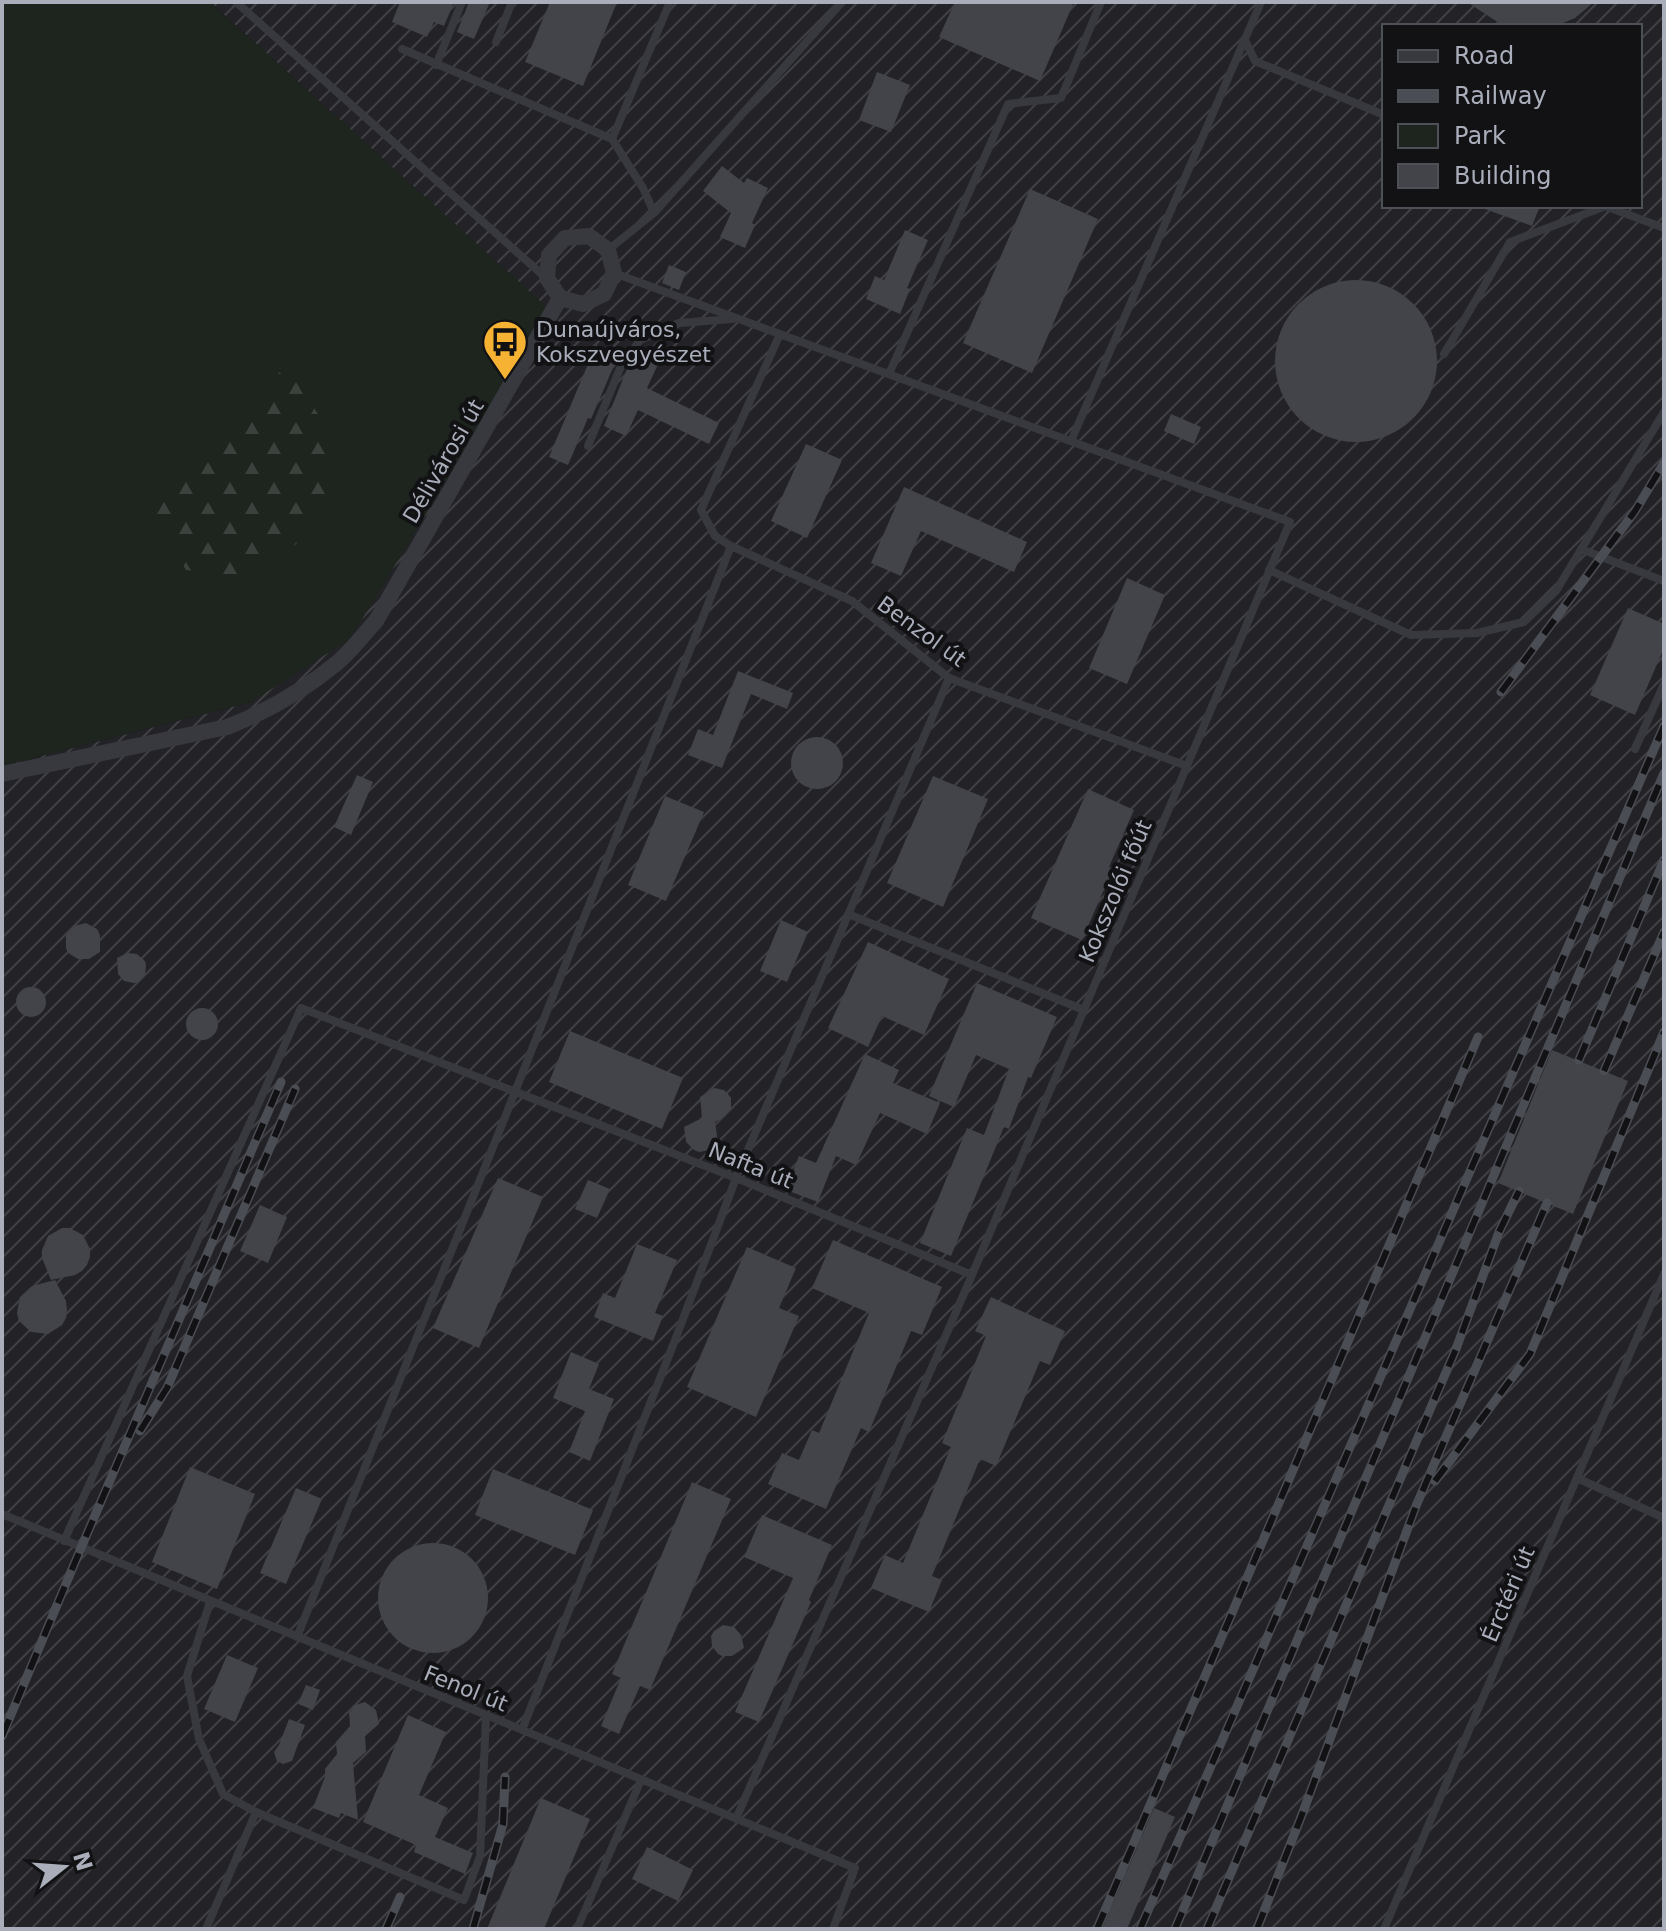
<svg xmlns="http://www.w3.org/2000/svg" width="1666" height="1931" font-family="'DejaVu Sans',sans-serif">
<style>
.industrial{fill:url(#industrial-furrows);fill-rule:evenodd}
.green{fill:#1d251e}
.forest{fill:url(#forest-firs)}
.building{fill:#43444a}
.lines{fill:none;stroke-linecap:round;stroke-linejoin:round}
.service{stroke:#38393f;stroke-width:8}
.minor{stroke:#38393f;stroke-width:16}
.rail-casing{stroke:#4b4d54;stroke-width:9}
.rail{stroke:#121215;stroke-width:6;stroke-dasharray:18;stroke-linecap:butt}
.labels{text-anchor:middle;stroke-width:8;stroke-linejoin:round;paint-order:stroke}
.poi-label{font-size:22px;fill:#a9aeba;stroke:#121215;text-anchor:start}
.street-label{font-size:22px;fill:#a9aeba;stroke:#121215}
</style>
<defs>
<pattern id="industrial-furrows" width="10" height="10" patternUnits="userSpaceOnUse" patternTransform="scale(2)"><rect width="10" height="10" fill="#232327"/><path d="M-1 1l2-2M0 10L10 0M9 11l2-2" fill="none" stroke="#404044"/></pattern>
<pattern id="forest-firs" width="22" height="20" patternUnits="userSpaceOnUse" patternTransform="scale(2)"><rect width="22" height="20" fill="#1d251e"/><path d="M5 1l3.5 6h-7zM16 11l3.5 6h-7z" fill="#3b423d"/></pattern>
</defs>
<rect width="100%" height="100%" fill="#17171a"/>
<path class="industrial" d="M210,2H1664V1929H2V766L251,702L550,311ZM1384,26H1640V206H1384Z"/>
<path class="green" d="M2,2H210L550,310L350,639L251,702L2,766Z"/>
<path class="forest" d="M287,365L326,427V491L299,542L248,580L186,570L147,504Z"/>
<path class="building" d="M400,2H454L444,26L434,22L427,37L392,22Z
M469,2H490L474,39L457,32Z
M550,2H617L583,86L525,62Z
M955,2H1074L1040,81L939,37Z
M1467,2H1594L1575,18L1556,26H1511L1499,23Z
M877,72L910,85L891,132L859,120Z
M722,166L744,183L747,178L768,188L752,223L755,225L745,248L720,237L731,213L703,191Z
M1030,189L1098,219L1032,373L963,343Z
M1482,206H1540L1532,226L1482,208Z
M905,230L928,240L907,288L910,289L900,314L866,299L875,276L884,280Z
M669,265L686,272L679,290L662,283Z
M1275 361a81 81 0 1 1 162 0a81 81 0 1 1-162 0Z
M596,345L620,355L615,363L591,419L588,418L568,465L549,457Z
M642,349L661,358L647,388L719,423L709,444L638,410L626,436L604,426L627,369L634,361L636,362Z
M1171,414L1201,427L1194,444L1164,431Z
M806,444L842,460L807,538L771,521Z
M904,487L1027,542L1014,572L921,531L901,576L871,563Z
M1127,578L1165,595L1127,684L1089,668Z
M1628,608L1664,624V648L1635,715L1590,695Z
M738,671L793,693L787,709L751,694L722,768L688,755L698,729L713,735Z
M791 763a26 26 0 1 1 52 0a26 26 0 1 1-52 0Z
M357,775L373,782L351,835L334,827Z
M933,776L988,799L943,907L887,883Z
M1088,789L1134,810L1109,867L1113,869L1082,940L1031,918Z
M665,796L704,812L666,901L628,885Z
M781,920L808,932L787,982L760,971Z
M86,923L97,929L100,935V952L89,959H78L68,953L66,948V935L74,926Z
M868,942L949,979L924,1035L882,1016L868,1047L828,1028Z
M127,953L137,954L145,961L146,965L145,975L138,982L134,983L124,981L118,974L117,958Z
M977,983L1057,1017L1031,1078L1028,1077L1009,1129L1004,1127L951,1256L920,1243L967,1128L984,1135L1009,1069L976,1055L954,1107L929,1096Z
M16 1002a15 15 0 1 1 30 0a15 15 0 1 1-30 0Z
M186 1024a16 16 0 1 1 32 0a16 16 0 1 1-32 0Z
M570,1031L683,1078L662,1129L549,1082Z
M1552,1050L1628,1081L1573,1214L1498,1183Z
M865,1054L899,1070L893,1083L940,1103L927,1134L880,1113L856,1165L836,1156L818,1202L786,1190L799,1156L816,1163Z
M714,1088L724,1090L728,1094L731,1098V1108L725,1116L715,1122L717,1136L714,1147L710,1150L699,1152L694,1150L686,1142L684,1127L702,1118L700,1097Z
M498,1178L543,1197L479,1348L433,1328Z
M588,1180L610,1189L597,1218L575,1209Z
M260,1205L287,1217L268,1263L240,1251Z
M62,1228H70L83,1235L90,1249V1257L87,1265L82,1271L75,1275L51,1280L42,1258V1250L48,1236Z
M833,1240L942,1287L922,1335L911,1331L869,1432L861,1428L826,1509L768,1484L782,1453L799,1460L812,1430L819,1433L869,1313L812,1288Z
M637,1244L677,1260L655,1313L663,1316L653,1341L594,1317L603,1293L615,1298Z
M747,1247L796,1268L779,1308L799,1316L756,1417L687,1387Z
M55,1280L66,1301L67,1309L66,1318L62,1325L48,1334L31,1332L19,1321L17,1313L20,1297L32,1286Z
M991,1297L1065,1331L1050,1365L1040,1361L996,1466L980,1459L932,1576L942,1580L929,1612L871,1588L885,1555L903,1563L951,1447L942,1443L986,1336L975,1331Z
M571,1352L599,1364L589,1389L614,1399L590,1461L569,1452L585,1411L553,1398Z
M190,1467L255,1494L217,1589L152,1562Z
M493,1469L593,1510L575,1555L475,1515Z
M692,1482L731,1499L650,1690L640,1686L619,1734L601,1726L621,1678L612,1674Z
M296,1488L322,1499L286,1584L260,1573Z
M762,1515L832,1545L809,1600L811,1602L759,1722L735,1712L793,1578L744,1557Z
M378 1598a55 55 0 1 1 110 0a55 55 0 1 1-110 0Z
M723,1625L734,1627L741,1635L744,1648L732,1656H722L718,1654L712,1646L711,1636L714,1631Z
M227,1655L258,1668L235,1722L204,1709Z
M306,1685L320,1690L313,1710L298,1704Z
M365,1702L376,1710L379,1724L365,1736L366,1752L353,1763L358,1820L341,1813L339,1818L313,1808L325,1777V1769L337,1754L336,1742L350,1726L349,1713L355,1705Z
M408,1715L446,1732L419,1795L448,1808L435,1837L473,1853L465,1874L414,1852L416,1845L363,1822Z
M289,1719L305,1725L292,1761L283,1764L277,1761L274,1752L279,1745Z
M541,1798L590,1819L544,1929H487Z
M1154,1808L1175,1817L1127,1929H1102Z
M647,1847L693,1870L678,1901L632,1879Z"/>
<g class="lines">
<path class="service" d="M236,2L546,278
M1245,40L1255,61L1384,115
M496,42L512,2
M402,49L612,139
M436,65L462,2
M1605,206L1664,228
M654,213L643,188L612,139L670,2
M608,250L654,213L842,2
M614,273L1290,522L972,1275L736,1819
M780,334L701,510L715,536L731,546L852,601L949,678L1187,766
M1444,354L1510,242L1606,206
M889,374L1008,104L1061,98L1101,2
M1071,441L1261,2
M588,446L621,366L640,340L679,323L733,319
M1581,549L1664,581
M1269,570L1411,635L1477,633L1524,622L1556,591L1664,412
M1635,749L1664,684
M848,914L1084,1010
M1577,1478L1664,1518
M2,1514L855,1868L833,1929
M64,1541L301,1008L736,1178L972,1275
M297,1637L515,1092L731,546
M522,1730L677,1335L736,1178L949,678
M256,1812L464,1900L480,1856L486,1716
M206,1929L256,1812L223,1794L199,1739L187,1676L210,1602
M577,1929L641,1780
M1384,1929L1664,1274"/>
<path class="minor" d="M589,236L608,250L614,273L604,294L583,304L560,298L547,278L549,255L565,238Z
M2,774L227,727C266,712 304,690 337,663C351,651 363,635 376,621L560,298"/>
<g class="rail-casing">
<path id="rail" d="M1501,692L1635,511L1664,463
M1579,1060L1664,860
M1604,1071L1664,932
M140,1431L167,1388L295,1089
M1435,1481L1530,1354L1664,1032
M2,1736L81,1548L281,1082
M386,1929L400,1897
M473,1929L503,1824L505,1777
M1097,1929L1478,1037
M1140,1929L1664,726
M1175,1929L1664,773
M1207,1929L1456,1349L1499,1232L1519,1191
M1257,1929L1303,1812L1416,1506L1547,1203"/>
</g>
<use href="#rail" class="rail"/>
</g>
<defs>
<g id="bus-pin" transform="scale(2.3)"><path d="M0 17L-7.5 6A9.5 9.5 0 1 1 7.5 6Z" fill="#f6b333" stroke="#121215"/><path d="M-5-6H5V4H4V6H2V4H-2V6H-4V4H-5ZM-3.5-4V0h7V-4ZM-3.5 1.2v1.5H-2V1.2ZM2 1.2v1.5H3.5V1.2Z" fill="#111"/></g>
</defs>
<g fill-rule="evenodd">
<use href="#bus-pin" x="505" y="342"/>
</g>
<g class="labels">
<g class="poi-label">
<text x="536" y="337">Dunaújváros,<tspan x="536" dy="25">Kokszvegyészet</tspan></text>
</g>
<g class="street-label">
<text transform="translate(443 461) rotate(-60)" y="8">Délivárosi út</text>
<text transform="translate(922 631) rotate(36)" y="8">Benzol út</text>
<text transform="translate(1115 891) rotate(-67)" y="8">Kokszolói főút</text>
<text transform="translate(751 1165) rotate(22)" y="8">Nafta út</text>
<text transform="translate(1508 1594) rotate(-67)" y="8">Érctéri út</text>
<text transform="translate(466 1688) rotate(22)" y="8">Fenol út</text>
</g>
</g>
<rect width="1666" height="1931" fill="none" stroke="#a9aeba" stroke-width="8"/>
<rect x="1382" y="24" width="260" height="184" fill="#121215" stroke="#4e5057" stroke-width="2"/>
<rect x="1398" y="50" width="40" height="12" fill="#38393f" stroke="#4e5057" stroke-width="2"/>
<text x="1454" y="64" font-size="24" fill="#a9aeba">Road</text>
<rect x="1398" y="90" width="40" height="12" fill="#4b4d54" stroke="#4e5057" stroke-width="2"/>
<text x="1454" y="104" font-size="24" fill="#a9aeba">Railway</text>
<rect x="1398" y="124" width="40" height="24" fill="#1d251e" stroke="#4e5057" stroke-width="2"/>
<text x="1454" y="144" font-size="24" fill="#a9aeba">Park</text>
<rect x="1398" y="164" width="40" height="24" fill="#43444a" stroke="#4e5057" stroke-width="2"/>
<text x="1454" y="184" font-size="24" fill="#a9aeba">Building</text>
<g transform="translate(64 1867) rotate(73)" stroke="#121215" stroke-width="6" paint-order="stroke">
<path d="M0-6L14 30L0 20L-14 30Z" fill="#a9aeba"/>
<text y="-12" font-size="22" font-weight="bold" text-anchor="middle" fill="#a9aeba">N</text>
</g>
</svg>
